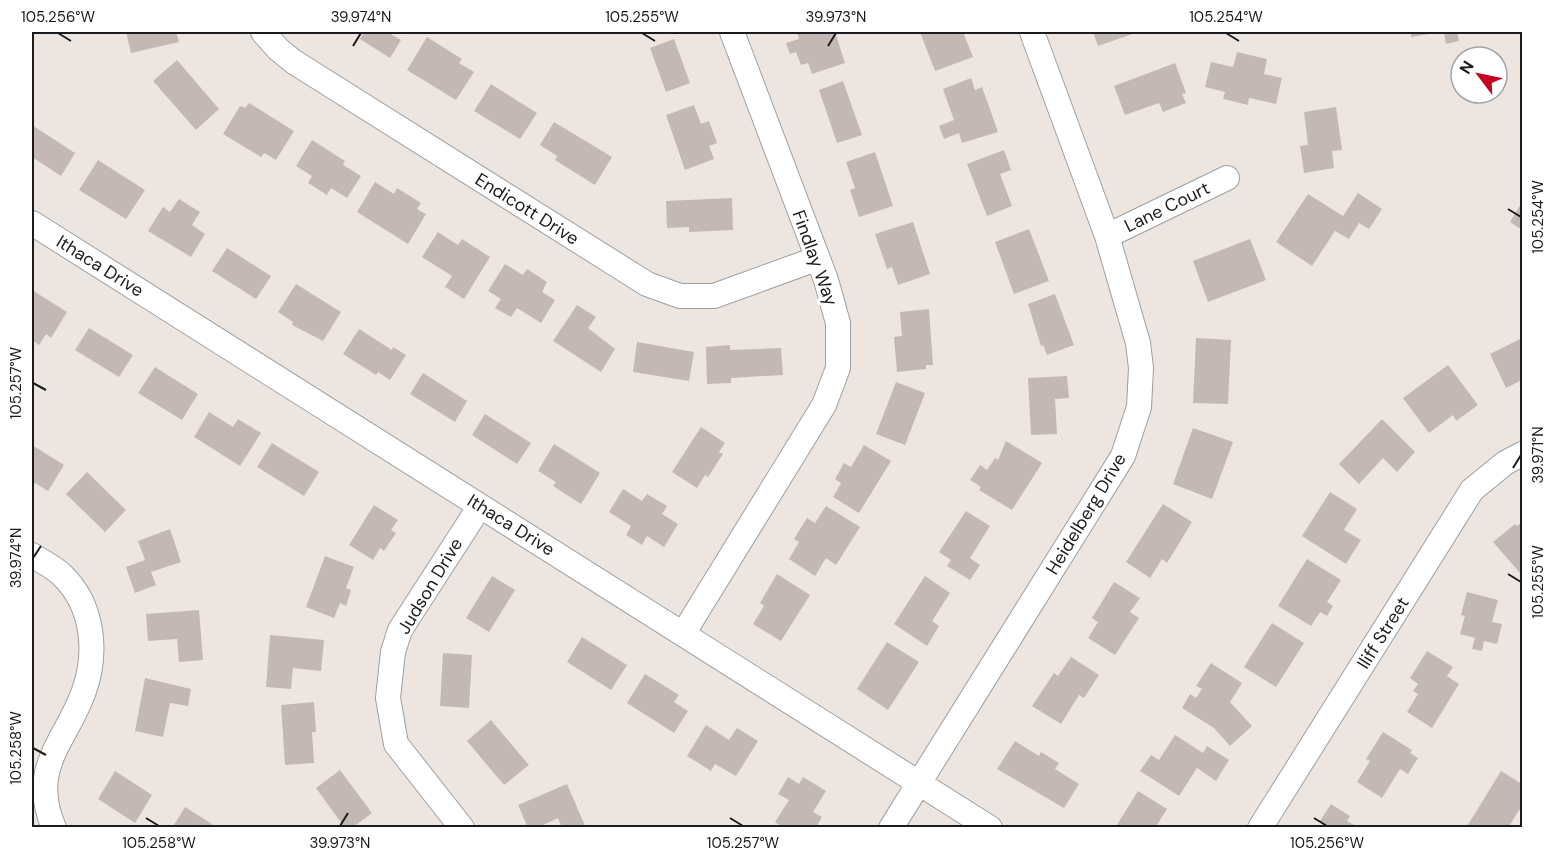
<svg xmlns="http://www.w3.org/2000/svg" width="1554" height="859" font-family="'DM Sans',sans-serif">
<style>
.building{fill:#c4b8b4}
.lines{fill:none;stroke-linecap:round;stroke-linejoin:round}
.minor-casing{stroke:#9f9f9f;stroke-width:26}
.minor{stroke:#fff;stroke-width:24}
.ticks{fill:none;stroke:#1b1b1b;stroke-width:2}
.labels{text-anchor:middle;stroke-width:6;stroke-linejoin:round;paint-order:stroke}
.street-label{font-size:18px;fill:#1b1b1b;stroke:#fff}
.neatline{fill:none;stroke:#1b1b1b;stroke-width:2}
.ticks-label{font-size:15px;text-anchor:middle;fill:#1b1b1b}
</style>
<rect width="100%" height="100%" fill="#ede6e0"/>
<path class="building" d="M126,32H176L179,42L131,53Z
M359,32H387L401,40L390,58L360,39L363,34Z
M797,32H835L845,63L812,74L808,63L801,65L796,52L790,54L786,43L799,39Z
M920,32H963L973,57L935,71Z
M1093,32H1138L1098,46Z
M1411,32H1435V33L1411,37Z
M1444,32H1457L1459,41L1446,44Z
M427,37L462,59L459,63L474,72L456,100L407,70Z
M674,39L690,83L666,92L650,48Z
M1237,52L1267,59L1264,74L1282,78L1276,104L1249,98L1248,105L1223,99L1225,92L1205,87L1211,62L1233,67Z
M177,60L219,109L196,130L153,81Z
M1175,63L1186,93L1182,94L1186,103L1163,112L1159,103L1125,115L1114,86Z
M971,78L975,90L982,87L998,132L962,143L959,133L944,139L939,126L954,120L943,89Z
M843,81L862,135L837,143L819,90Z
M491,84L537,113L520,139L474,111Z
M249,103L294,131L276,160L264,153L261,157L223,134L240,106L245,108Z
M694,105L701,124L709,121L717,143L709,146L714,159L685,170L666,115Z
M1336,107L1342,150L1332,151L1334,168L1304,173L1300,146L1308,145L1304,112Z
M554,122L612,157L595,185L555,160L557,156L540,145Z
M32,125L75,153L61,176L32,157Z
M312,140L345,161L343,165L361,176L347,198L331,188L327,195L308,183L312,176L296,166Z
M1004,150L1011,170L1000,174L1012,206L987,216L967,164Z
M875,152L893,206L859,217L850,190L855,188L846,162Z
M98,160L145,190L126,219L79,190Z
M375,182L394,194L397,188L421,203L417,209L426,214L408,244L357,212Z
M1358,193L1382,209L1369,229L1359,223L1349,239L1335,231L1312,266L1276,242L1308,194L1343,216Z
M732,198L733,230L689,232V227L667,228L666,201Z
M179,199L200,212L192,225L205,234L191,257L148,231L163,207L170,212Z
M1522,202V230L1510,222Z
M913,222L930,274L898,285L892,267L887,269L875,234Z
M1029,229L1049,281L1014,294L995,242Z
M438,232L458,245L462,239L490,257L464,299L445,287L452,276L422,257Z
M1250,239L1266,280L1208,302L1193,261Z
M227,248L271,276L256,299L212,271Z
M505,264L523,275L527,269L547,282L542,292L555,300L541,323L517,308L511,317L495,308L501,299L488,291Z
M296,284L341,312L323,341L292,325L293,322L278,312Z
M32,290L67,312L51,338L46,334L39,345L32,340Z
M1055,294L1074,345L1047,355L1043,345L1041,346L1028,304Z
M577,305L596,317L588,328L615,349L601,372L553,341Z
M929,309L933,365H926V369L897,372L894,337L902,336L900,312Z
M89,328L133,355L119,377L75,350Z
M359,329L392,350L393,347L406,355L390,380L378,372L376,375L343,354Z
M1196,338L1231,340L1228,404L1193,403Z
M1522,338V380L1506,388L1490,354Z
M637,342L694,352L689,381L633,372Z
M730,345V350L781,348L783,375L731,378V383L707,384L706,347Z
M1448,365L1478,405L1456,421L1453,415L1429,433L1403,398Z
M155,367L198,394L182,420L138,393Z
M423,373L467,401L455,422L410,394Z
M1067,376L1069,398L1055,399L1057,434L1031,435L1028,378Z
M896,382L925,393L905,445L876,434Z
M209,412L233,427L238,419L261,433L240,466L194,437Z
M485,414L531,443L517,464L472,435Z
M1382,419L1415,452L1397,472L1383,458L1359,484L1339,464Z
M701,427L725,443L719,452L723,454L708,477L705,475L697,488L672,472Z
M1193,428L1233,442L1212,499L1173,484Z
M1006,441L1042,463L1012,510L979,490L981,487L970,480L980,465L987,470L995,458L998,460Z
M272,443L319,472L304,496L257,467Z
M554,444L600,473L581,504L553,486L556,482L538,471Z
M32,445L64,465L48,491L35,483L32,488Z
M864,445L891,461L859,513L833,497L841,483L835,479L844,463L851,467Z
M87,472L126,510L105,532L66,494Z
M623,489L642,501L647,494L667,506L662,514L678,524L664,547L647,536L642,545L626,535L631,526L609,512Z
M1330,492L1357,509L1344,530L1361,540L1346,564L1302,536Z
M1163,504L1192,522L1167,563L1162,559L1150,578L1126,562Z
M374,505L398,520L391,530L396,533L384,551L380,548L373,560L349,545Z
M826,506L860,527L836,565L826,558L815,576L789,559L799,542L794,539L807,518L815,523Z
M966,511L990,526L970,558L980,565L970,580L947,566L951,560L939,552Z
M1522,522V571L1520,573L1493,542L1515,524L1517,526Z
M170,529L181,562L151,572L156,585L135,593L126,567L145,560L138,541Z
M325,556L354,567L346,588L351,590L346,606L340,603L334,618L306,607Z
M1307,559L1341,580L1327,602L1333,606L1327,616L1320,612L1311,626L1278,606Z
M777,574L810,595L781,641L753,624L764,606L760,603Z
M492,576L515,590L489,632L466,618Z
M925,576L950,593L932,621L939,626L927,646L894,624Z
M1114,582L1140,598L1130,612L1139,618L1115,655L1088,638L1098,622L1092,618Z
M1467,592L1498,600L1492,622L1502,624L1497,644L1484,641L1482,651L1472,649L1475,638L1460,634L1465,616L1461,615Z
M199,610L203,660L179,662L177,639L148,641L146,614Z
M1272,623L1304,643L1276,687L1244,667Z
M270,635L324,640L321,671L293,668L291,689L266,687Z
M582,637L627,665L611,690L567,662Z
M887,642L919,662L888,710L857,689Z
M1427,651L1453,667L1447,676L1459,684L1432,728L1407,712L1418,694L1413,691L1418,684L1410,678Z
M443,653L472,655L469,708L440,706Z
M1071,657L1099,675L1084,698L1079,695L1061,724L1032,706L1054,673L1058,676Z
M1211,663L1242,683L1230,702L1252,726L1230,746L1214,728L1182,708L1190,694L1196,698L1202,689L1196,686Z
M645,674L679,695L674,702L688,711L674,733L627,703Z
M145,678L191,689L188,706L170,703L163,737L135,731Z
M314,702L316,732H312L314,763L285,765L281,705Z
M491,720L529,765L504,785L467,741Z
M706,725L729,740L737,728L758,741L736,776L715,764L711,771L687,756Z
M1383,732L1412,750L1410,753L1418,758L1408,774L1400,769L1382,798L1357,782L1370,761L1366,759Z
M1175,735L1203,753L1207,746L1229,760L1216,781L1197,768L1179,796L1140,771L1151,755L1159,760Z
M1015,741L1039,756L1041,752L1059,763L1055,769L1079,784L1064,808L997,769Z
M340,770L372,813L352,828H345L316,788Z
M115,771L152,795L135,823L98,799Z
M1501,771L1522,784V812L1519,810L1508,828H1466Z
M788,777L799,784L803,777L826,791L813,812L822,817L816,828H784L775,822L789,800L778,794Z
M567,784L586,828H562L558,818L537,828H528L518,805Z
M1138,791L1167,809L1155,828H1115Z
M1331,804L1350,816L1347,821L1359,828H1330L1320,821Z
M185,807L212,824L210,828H172Z"/>
<g class="lines">
<g class="minor-casing">
<path id="minor" d="M263,32L278,49L294,62L647,284L680,296H714L816,259
M32,223L990,828
M1107,236L1227,178
M32,555C41,561 54,567 62,575C93,605 98,651 84,691C66,742 28,767 54,828
M683,634L824,405L838,368V323L826,280L732,32
M462,828L396,744L388,698L393,652L400,630L480,506
M891,828L1123,456L1139,407L1141,368L1138,343L1107,236L1032,32
M1260,828L1472,490L1505,463L1522,454"/>
</g>
<use href="#minor" class="minor"/>
</g>
<path class="ticks" d="M58,33L71,41M642,33L655,41M1226,33L1239,41M353,46L361,33M828,46L836,33M1508,209L1521,217M33,383L46,390M1513,468L1521,455M33,558L41,546M1508,574L1521,582M33,748L46,755M146,818L159,826M730,818L743,826M1314,818L1327,826M340,826L348,813"/>
<g class="labels">
<g class="street-label">
<text transform="translate(1167 207) rotate(-26)" y="6">Lane Court</text>
<text transform="translate(527 209) rotate(32)" y="6">Endicott Drive</text>
<text transform="translate(815 258) rotate(70)" y="6">Findlay Way</text>
<text transform="translate(100 266) rotate(32)" y="6">Ithaca Drive</text>
<text transform="translate(1086 514) rotate(-59)" y="6">Heidelberg Drive</text>
<text transform="translate(511 525) rotate(32)" y="6">Ithaca Drive</text>
<text transform="translate(430 586) rotate(-59)" y="6">Judson Drive</text>
<text transform="translate(1383 633) rotate(-58)" y="6">Iliff Street</text>
</g>
</g>
<rect width="1554" height="859" fill="none" stroke="#ffffff" stroke-width="66"/>
<g transform="translate(1479 75) rotate(302)"><circle r="28" fill="#ffffff" stroke="#a4a4a4" stroke-width="1.5"/>
<path d="M0-4.5L10 22L0 15L-10 22Z" fill="#c60021"/>
<text y="-9" font-size="16" font-weight="bold" text-anchor="middle" fill="#1b1b1b">N</text>
</g>
<rect x="33" y="33" width="1488" height="793" class="neatline"/>
<g class="ticks-label">
<text x="58" y="22">105.256°W</text>
<text x="361" y="22">39.974°N</text>
<text x="642" y="22">105.255°W</text>
<text x="836" y="22">39.973°N</text>
<text x="1226" y="22">105.254°W</text>
<text transform="translate(1538 217) rotate(-90)" y="5">105.254°W</text>
<text transform="translate(16 383) rotate(-90)" y="5">105.257°W</text>
<text transform="translate(1538 455) rotate(-90)" y="5">39.971°N</text>
<text transform="translate(16 558) rotate(-90)" y="5">39.974°N</text>
<text transform="translate(1538 582) rotate(-90)" y="5">105.255°W</text>
<text transform="translate(16 748) rotate(-90)" y="5">105.258°W</text>
<text x="159" y="848">105.258°W</text>
<text x="340" y="848">39.973°N</text>
<text x="743" y="848">105.257°W</text>
<text x="1327" y="848">105.256°W</text>
</g>
</svg>
